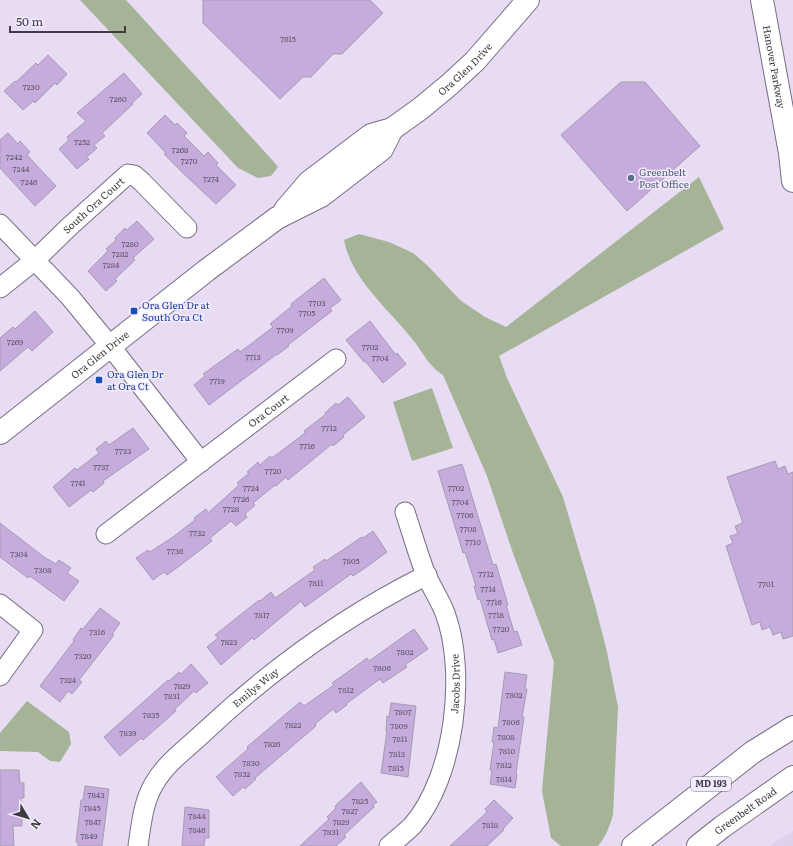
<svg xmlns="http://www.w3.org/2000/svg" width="793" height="846" font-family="Literata,serif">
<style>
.built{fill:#dfd0ee}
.green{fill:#a5b496}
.building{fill:#c5acdd;stroke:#a69cb1}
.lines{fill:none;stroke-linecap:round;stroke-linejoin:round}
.minor-casing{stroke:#786e82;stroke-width:21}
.tertiary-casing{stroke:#786e82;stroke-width:24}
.primary-casing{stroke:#786e82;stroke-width:24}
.minor{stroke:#fff;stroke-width:19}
.tertiary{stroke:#fff;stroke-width:22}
.primary{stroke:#fff;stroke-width:22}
.service-dot{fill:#5c6f8a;stroke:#f3eafd;stroke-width:1.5}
.transit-dot{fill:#1a4fb4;stroke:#f3eafd;stroke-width:1.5}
.labels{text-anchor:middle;stroke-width:3;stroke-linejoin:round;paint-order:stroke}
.number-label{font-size:8px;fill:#60566a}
.shield{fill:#f3eafd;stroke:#756f7b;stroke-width:1}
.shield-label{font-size:9px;font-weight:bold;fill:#3f3a43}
.street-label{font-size:10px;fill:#3f3a43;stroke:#f3eafd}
.service-label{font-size:10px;fill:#4e5e75;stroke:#f3eafd;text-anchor:start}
.transit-label{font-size:10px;fill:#164399;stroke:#f3eafd;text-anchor:start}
</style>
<rect width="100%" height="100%" fill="#e7dcf3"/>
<path class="built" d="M793,831V846H769Z"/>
<path class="green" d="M80,0H126L274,162L278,167L271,176L258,178L238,168Z
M699,177L724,229L499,356L507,378L563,497L595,605L607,652L618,707L613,815C609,827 606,837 598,846H561L551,838L542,791L554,662L514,556L487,476L443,375C429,367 423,352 413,340C389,309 352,281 344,240L359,234L389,242L413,253L427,265L460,300L485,317L506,327Z
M432,388L453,448L412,461L393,402Z
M27,701L69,732L71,744L60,762L50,761L38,752L0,751V733Z"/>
<path class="building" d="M203,0H370L383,13L342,54H333L311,77H303L280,99L203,23Z
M48,55L67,74L57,85L55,83L35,103L33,101L23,110L4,91L15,81L16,82L36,63L38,65Z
M124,73L142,94L132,103L133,104L102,133L105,136L94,145L97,148L87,157L89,159L77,169L59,149L69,140L67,137L86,121L77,113Z
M621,82H645L700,146L627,211L561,135Z
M165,115L175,125L177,123L187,133L184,136L204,156L208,152L218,163L216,165L236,185L216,204L185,175L164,154L166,153L147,133Z
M8,133L18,144L20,141L30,152L27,155L56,186L35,206L0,168V140Z
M137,221L154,239L133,258L135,260L115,279L117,281L106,291L88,271L108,251L106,249L116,240L115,238L125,228L127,230Z
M324,278L341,300L330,308L332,311L288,345L289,346L277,355V354L209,405L194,385L205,376L203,374L238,349L240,352L251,344L273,327L270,324L292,306L291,304Z
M35,311L53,332L32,351L28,347L0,371V338L13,327L15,329Z
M370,321L396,355L397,353L406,364L383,383L365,361L364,362L346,340Z
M348,397L365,417L343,435L344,437L333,446L332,444L288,480L286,477L276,486L275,485L253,503L255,505L245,514L247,517L236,526L231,521L210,538L212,541L178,567L167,575L164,572L153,580L136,558L148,550L150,552L173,537L195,520L194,518L206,509L208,513L239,485L237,483L249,473L247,472L258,462L260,465L270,456L272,458L305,433L304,431L326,414L325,413L336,403L338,405Z
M133,428L149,449L103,481L104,483L93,492L91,490L69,507L53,487L75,468L77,470L99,453L96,449L106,441L109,445Z
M775,461L778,469L785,466L788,474L793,472V636L783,639L781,632L773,635L770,627L762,630L760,622L752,625L726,546L733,543L730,536L738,534L735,526L743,523L727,477Z
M462,464L493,565L496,564L508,605H506L514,632L517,631L522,645L498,653L494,639L492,640L480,599L478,600L474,586H476L465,552L463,553L438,471Z
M0,523L44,557L56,564L59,560L71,568L67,573L79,581L64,601L30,576L28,578L0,557Z
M373,531L387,552L365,568L353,576L351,574L305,607L301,601L254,640L252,638L221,665L207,647L218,638L215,635L259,600L260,601L271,592L275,598L315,570L313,567L325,559L326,561L362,537L363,538Z
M100,608L120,623L112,634L114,635L79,680L82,682L72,694L68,691L60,702L40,686L74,641L73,640L81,628L83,629Z
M414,629L428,649L405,665L407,667L383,683L380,679L346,704L347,705L336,713L333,709L315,724L316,726L255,778L256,779L245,789L243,787L233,796L216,777L248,749L247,747L300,702L304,706L334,685L332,683L356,666L367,658L369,661Z
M191,664L208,683L196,693L194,691L174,710L176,711L143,740L141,738L120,756L104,737L168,680L169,681L179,672L181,674Z
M505,672L527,675L525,689H527L522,717H524L516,773L517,774L515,788L490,784L492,770H490L494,742H492L494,727L498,728Z
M391,703L416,706L408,777L381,773L387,731H386L387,716L389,717Z
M0,770H19L20,783H24V798H21L22,826H13L14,846H0Z
M361,782L377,802L373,805L374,807L344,835L346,837L336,846H300L329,819L327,817L336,808L335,806Z
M85,786L109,789L102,846H78V842H76L81,800H83Z
M494,800L513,818L503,829L504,830L487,846H450L487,812L485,809Z
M185,807L209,810V838H205L204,846H182Z"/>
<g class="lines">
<g class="minor-casing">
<g id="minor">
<path d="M0,224L70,297L111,347L201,462"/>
<path id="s1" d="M0,288L35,260L70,226L128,174L134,175L142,182L187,228"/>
<path id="s2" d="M106,534L336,359"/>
<path d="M0,604L33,630L0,676"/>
<path id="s3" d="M138,846C141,826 143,802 154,784C165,764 185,750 202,734C269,671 344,616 427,575"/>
<path id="s4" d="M389,846C397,839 405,833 412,826C455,777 467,672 445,613C440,600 432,588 426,575C418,554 412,533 405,512"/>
</g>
</g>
<g class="tertiary-casing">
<g id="tertiary">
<path id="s5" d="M762,0L790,153L793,181"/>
<path id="s6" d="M285,210L309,182L371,135L392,129L420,109L449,85L475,61L528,0"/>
<path id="s7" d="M0,433L207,270L277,218L321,196L382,149L392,129"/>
</g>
</g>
<g class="primary-casing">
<g id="primary">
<path d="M633,846L753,752L793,727"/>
<path id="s8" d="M698,846L722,827L793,777"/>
</g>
</g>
<use href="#minor" class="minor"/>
<use href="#tertiary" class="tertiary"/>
<use href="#primary" class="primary"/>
</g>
<circle class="service-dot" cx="631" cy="178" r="4"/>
<g class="transit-dot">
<rect x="130" y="307" width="8" height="8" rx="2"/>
<rect x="95" y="376" width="8" height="8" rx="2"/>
</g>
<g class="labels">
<g class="number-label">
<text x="288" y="42">7615</text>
<text x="31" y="90">7230</text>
<text x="118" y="102">7260</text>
<text x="82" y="145">7252</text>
<text x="180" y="153">7268</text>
<text x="14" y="160">7242</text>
<text x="189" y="164">7270</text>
<text x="21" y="172">7244</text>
<text x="211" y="182">7274</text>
<text x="29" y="185">7246</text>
<text x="130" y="247">7280</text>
<text x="120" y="257">7282</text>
<text x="111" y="268">7284</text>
<text x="317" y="306">7703</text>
<text x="307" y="316">7705</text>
<text x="285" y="333">7709</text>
<text x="15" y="345">7269</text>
<text x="370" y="350">7702</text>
<text x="253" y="360">7713</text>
<text x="380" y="361">7704</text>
<text x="217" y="384">7719</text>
<text x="329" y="431">7712</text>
<text x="307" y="449">7716</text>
<text x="123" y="454">7733</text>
<text x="101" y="470">7737</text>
<text x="273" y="474">7720</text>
<text x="78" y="486">7741</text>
<text x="251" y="491">7724</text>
<text x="456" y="491">7702</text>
<text x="241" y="502">7726</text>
<text x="460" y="505">7704</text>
<text x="231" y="512">7728</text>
<text x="465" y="518">7706</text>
<text x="468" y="532">7708</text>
<text x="197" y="536">7732</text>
<text x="473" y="545">7710</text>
<text x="175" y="554">7736</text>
<text x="19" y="557">7304</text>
<text x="351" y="564">7805</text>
<text x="43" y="573">7308</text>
<text x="486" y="577">7712</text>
<text x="316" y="586">7811</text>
<text x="766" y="587">7701</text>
<text x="488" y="592">7714</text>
<text x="494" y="605">7716</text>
<text x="262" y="618">7817</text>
<text x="496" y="618">7718</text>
<text x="501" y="632">7720</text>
<text x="97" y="635">7316</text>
<text x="229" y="645">7823</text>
<text x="405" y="655">7802</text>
<text x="83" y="659">7320</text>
<text x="382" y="671">7806</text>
<text x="68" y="683">7324</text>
<text x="182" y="689">7829</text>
<text x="346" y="693">7812</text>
<text x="514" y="698">7802</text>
<text x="172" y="699">7831</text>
<text x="403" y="715">7807</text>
<text x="151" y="718">7835</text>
<text x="511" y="725">7806</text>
<text x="293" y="728">7822</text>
<text x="399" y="729">7809</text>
<text x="128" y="736">7839</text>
<text x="506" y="740">7808</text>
<text x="400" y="742">7811</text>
<text x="272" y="747">7826</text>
<text x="507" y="754">7810</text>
<text x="397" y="757">7813</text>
<text x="251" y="766">7830</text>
<text x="504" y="768">7812</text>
<text x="396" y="771">7815</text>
<text x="242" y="777">7832</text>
<text x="504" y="782">7814</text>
<text x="96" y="798">7843</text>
<text x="360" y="804">7825</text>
<text x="92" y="811">7845</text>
<text x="350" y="814">7827</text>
<text x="197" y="819">7844</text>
<text x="93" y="825">7847</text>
<text x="341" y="825">7829</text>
<text x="490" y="828">7818</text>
<text x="197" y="833">7846</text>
<text x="331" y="835">7831</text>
<text x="89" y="839">7849</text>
</g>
<rect class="shield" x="691" y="777" width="40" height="14" rx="3"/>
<g class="shield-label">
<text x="711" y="787">MD 193</text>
</g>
<g class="street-label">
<text dy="4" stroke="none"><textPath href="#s5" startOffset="68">Hanover Parkway</textPath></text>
<text dy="4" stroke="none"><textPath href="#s6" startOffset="231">Ora Glen Drive</textPath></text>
<text dy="4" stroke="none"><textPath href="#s1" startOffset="125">South Ora Court</textPath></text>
<text dy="4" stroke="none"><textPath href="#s7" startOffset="127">Ora Glen Drive</textPath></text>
<text dy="4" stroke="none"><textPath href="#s2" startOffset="204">Ora Court</textPath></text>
<text dy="4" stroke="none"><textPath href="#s4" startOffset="182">Jacobs Drive</textPath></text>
<text dy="4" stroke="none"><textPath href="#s3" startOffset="205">Emilys Way</textPath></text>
<text dy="4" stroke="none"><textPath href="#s8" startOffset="59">Greenbelt Road</textPath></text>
</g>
<g class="service-label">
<text x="639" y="176">Greenbelt<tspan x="639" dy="12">Post Office</tspan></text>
</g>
<g class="transit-label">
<text x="142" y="309">Ora Glen Dr at<tspan x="142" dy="12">South Ora Ct</tspan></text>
<text x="107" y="378">Ora Glen Dr<tspan x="107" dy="12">at Ora Ct</tspan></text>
</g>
</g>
<g transform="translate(28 818) rotate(128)" stroke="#f3eafd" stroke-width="3" paint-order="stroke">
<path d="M0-3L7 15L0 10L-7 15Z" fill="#3f3a43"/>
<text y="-6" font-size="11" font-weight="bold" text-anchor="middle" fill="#3f3a43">N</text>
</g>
<path d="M10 26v6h115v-6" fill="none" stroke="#3f3a43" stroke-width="2"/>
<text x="16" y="26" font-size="12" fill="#3f3a43" stroke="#f3eafd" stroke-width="3" paint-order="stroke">50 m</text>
</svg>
